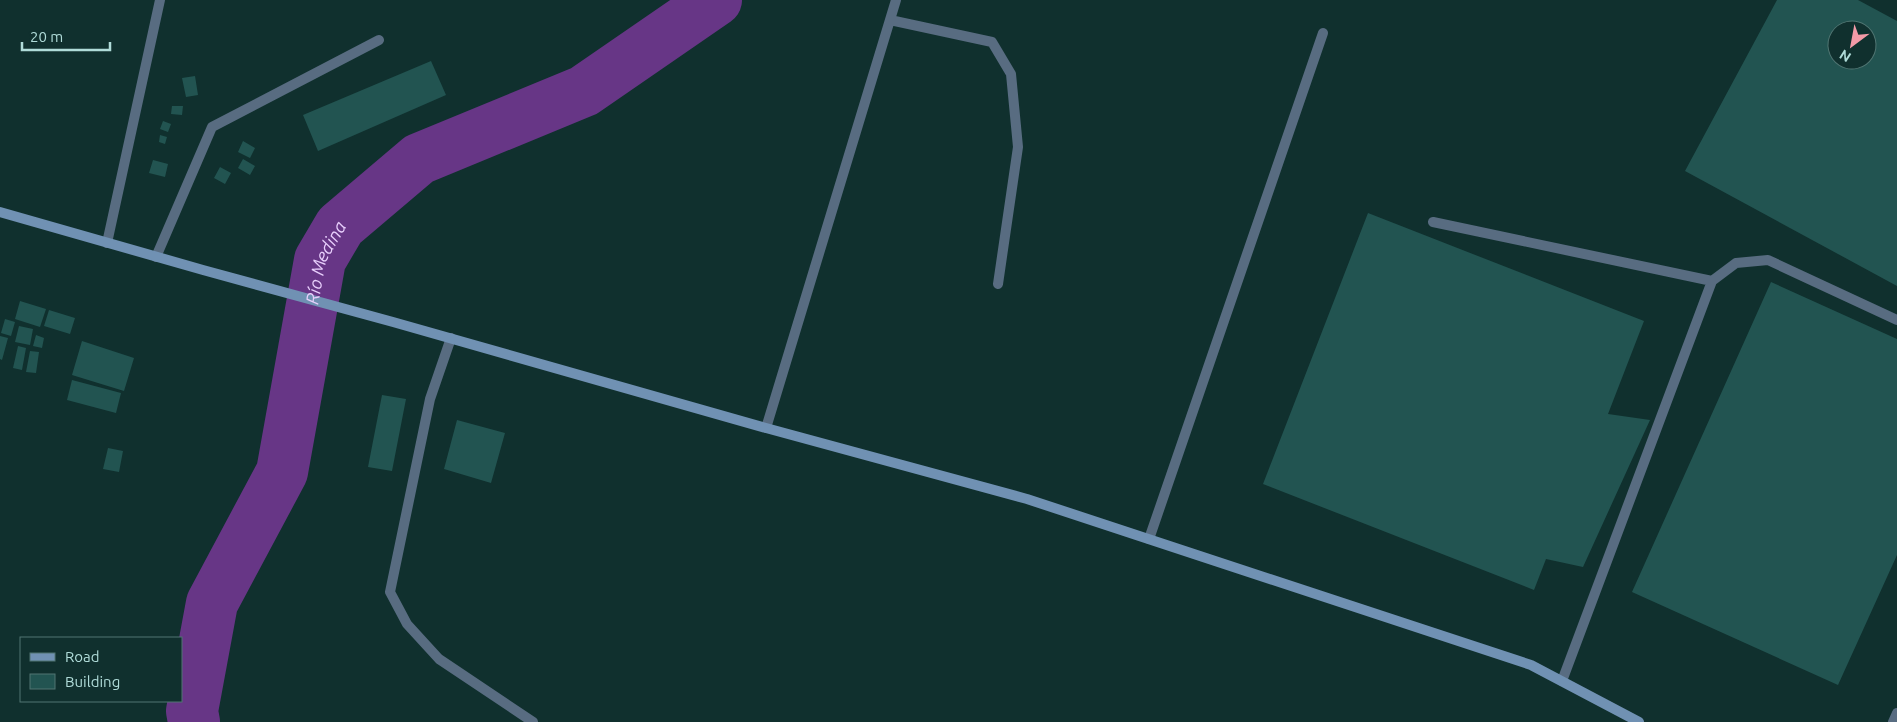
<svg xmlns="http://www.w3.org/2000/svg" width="1897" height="722" font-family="Ubuntu,sans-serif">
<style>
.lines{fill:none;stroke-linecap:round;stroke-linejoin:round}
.river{stroke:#673686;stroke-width:52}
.building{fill:#225451;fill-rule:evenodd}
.service{stroke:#586c81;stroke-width:10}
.minor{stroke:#586c81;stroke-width:10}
.secondary{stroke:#7091b3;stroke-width:10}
.labels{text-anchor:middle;stroke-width:5;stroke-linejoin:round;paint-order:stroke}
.water-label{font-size:18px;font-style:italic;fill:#e8cffc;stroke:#10302e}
</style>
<rect width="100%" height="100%" fill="#10302e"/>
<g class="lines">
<path class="river" id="s1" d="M194,722L192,711L212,603L282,472L320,260L340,226L419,159L584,91L716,0"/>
</g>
<path class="building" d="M1777,0H1858L1897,21V286L1685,171ZM1837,30H1867V60H1837Z
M431,61L446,95L318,151L303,115Z
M195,76L198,95L186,97L182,78Z
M172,106H183L182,115L171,114Z
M163,121L171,124L168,132L160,129Z
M160,135L167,137L165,144L159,142Z
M243,141L255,148L250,158L238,152Z
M243,159L255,166L250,175L238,168Z
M153,160L168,164L165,177L149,173Z
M220,167L231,173L225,184L214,178Z
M1368,213L1644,321L1608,414L1650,420L1583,567L1546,559L1534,590L1263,484Z
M1771,282L1897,339V555L1838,685L1632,592Z
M20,301L46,309L40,327L15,319Z
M49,310L75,318L70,334L44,326Z
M5,319L15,322L11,336L1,333Z
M19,326L33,329L30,345L15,342Z
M36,335L44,338L42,348L33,346Z
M0,336L8,338L2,360L0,359Z
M82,341L134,358L124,391L72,375Z
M18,346L26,348L22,370L13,368Z
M30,351L39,352L36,373L26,372Z
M72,380L121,393L116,413L67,400Z
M382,395L406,399L392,471L368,467Z
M457,420L505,433L491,483L444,469Z
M108,448L123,451L119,472L103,469Z"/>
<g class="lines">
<path class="service" d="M1433,222L1712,281L1736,263L1768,260L1897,320
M156,257L212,127L379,40
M451,338L430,399L390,592L407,624L439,659L533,722
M1149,539L1323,33
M1562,681L1712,281
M1893,722L1897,713"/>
<path class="minor" d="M890,20L992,42L1011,74L1018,147L998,284
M107,243L160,0
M766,428L896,0"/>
<path class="secondary" d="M0,212L203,270L393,322L766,428L1027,499L1531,665L1639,722"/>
</g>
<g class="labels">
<g class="water-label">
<text dy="6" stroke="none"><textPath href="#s1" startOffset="484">Río Medina</textPath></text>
</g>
</g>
<rect x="20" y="637" width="162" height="65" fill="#10302e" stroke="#507572"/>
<rect x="30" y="653" width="25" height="8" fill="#7091b3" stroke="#507572"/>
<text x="65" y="662" font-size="15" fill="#b0dcd9">Road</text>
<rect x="30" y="674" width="25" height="15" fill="#225451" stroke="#507572"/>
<text x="65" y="687" font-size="15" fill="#b0dcd9">Building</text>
<g transform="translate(1852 45) rotate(212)"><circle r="24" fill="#10302e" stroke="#507572"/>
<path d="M0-4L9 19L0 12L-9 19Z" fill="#f39aa7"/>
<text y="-8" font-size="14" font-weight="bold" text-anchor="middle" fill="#b0dcd9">N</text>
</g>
<path d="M22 42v8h88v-8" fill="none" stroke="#b0dcd9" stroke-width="2.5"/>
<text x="30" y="42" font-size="15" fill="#b0dcd9" stroke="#10302e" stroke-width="4" paint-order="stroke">20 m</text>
</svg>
